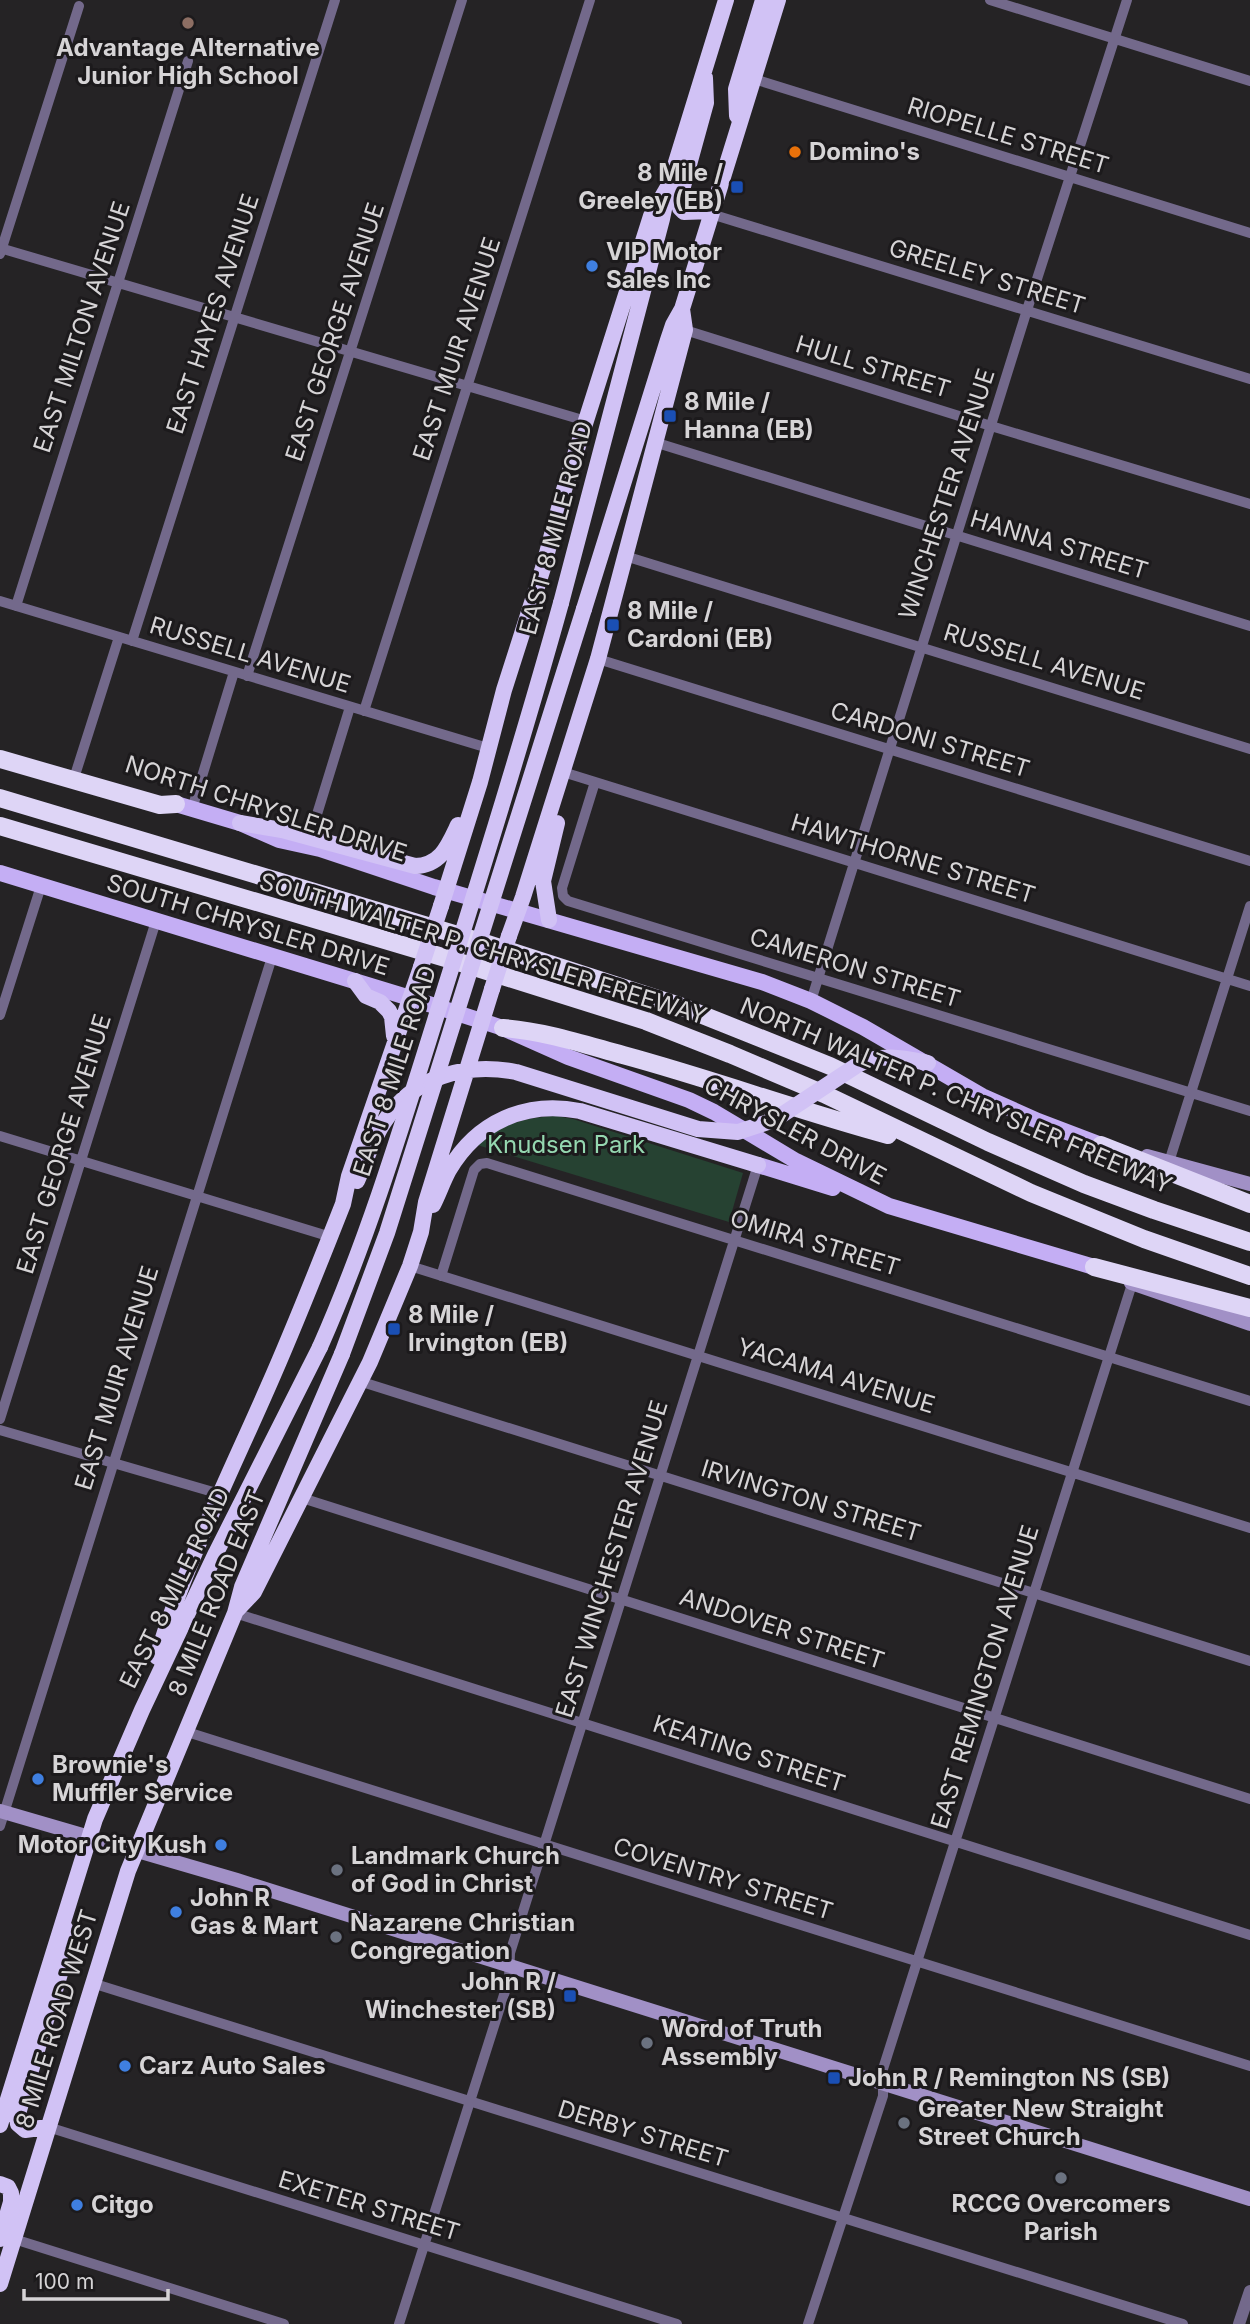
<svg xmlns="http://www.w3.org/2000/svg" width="1250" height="2324" font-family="Inter,sans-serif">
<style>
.green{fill:#264232}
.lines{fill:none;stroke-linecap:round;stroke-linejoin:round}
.minor{stroke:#73698b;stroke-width:10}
.tertiary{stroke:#73698b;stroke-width:12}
.secondary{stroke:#a190c6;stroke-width:14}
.primary{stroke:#c4aef4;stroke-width:16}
.trunk{stroke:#d1c2f5;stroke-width:16}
.motorway{stroke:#ded5f6;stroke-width:18}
.trunk-bridge{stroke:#d1c2f5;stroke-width:16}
.education-dot{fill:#8d6e63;stroke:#1c1a1c;stroke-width:2.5}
.food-dot{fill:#e8710a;stroke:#1c1a1c;stroke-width:2.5}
.transit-dot{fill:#1a4fb4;stroke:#1c1a1c;stroke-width:2.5}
.shop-dot{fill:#3f7fe0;stroke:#1c1a1c;stroke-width:2.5}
.worship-dot{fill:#6b7280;stroke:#1c1a1c;stroke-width:2.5}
.labels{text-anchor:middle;stroke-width:6;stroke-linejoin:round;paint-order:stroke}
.poi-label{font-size:24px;font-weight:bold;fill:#d6d4d6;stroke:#1c1a1c;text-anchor:start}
.street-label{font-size:24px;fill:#d6d4d6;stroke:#1c1a1c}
.park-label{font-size:24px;fill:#95d8b0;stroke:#1c1a1c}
</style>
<rect width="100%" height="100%" fill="#252325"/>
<path class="green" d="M556,1116L573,1119L743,1173L729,1222L474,1144C499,1126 524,1117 556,1116Z"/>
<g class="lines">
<path class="minor" d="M990,0L1250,81
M754,79L1250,233
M711,214L1250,379
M0,248L586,421
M0,254L79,6
M685,330L991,426L1250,504
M654,442L1250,626
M625,556L1250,749
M0,601L488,748
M16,606L188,61
M132,641L335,0
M598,659L1250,861
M247,676L462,0
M364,711L590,0
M76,772L119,637
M563,772L1250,986
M595,782L562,888L563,896L568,901L1250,1111
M192,809L234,672
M312,842L310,837L350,707
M811,1001L1027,310L1127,0
M0,1015L41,886
M0,1136L331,1237
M1169,1162L1250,906
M410,1266L1250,1528
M441,1276L474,1170L480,1164L487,1163L1250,1401
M359,1381L1250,1661
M0,1419L156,921
M0,1430L220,1494
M302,1498L1250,1799
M235,1613L1250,1935
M184,1731L1250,2066
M0,1826L272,957
M92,1983L1183,2324
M48,2127L677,2324
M14,2239L284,2324
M399,2324L509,1979L510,1953L758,1165
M808,2324L883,2096V2069L1132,1284"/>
<path class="tertiary" d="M1239,2324L1250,2291"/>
<path class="secondary" d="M1147,1156L1250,1184
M1131,1283L1250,1324
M0,1811L237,1880L1250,2199"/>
<path class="primary" d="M176,804L240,823L279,840L320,849L434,887L762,982L811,1001L863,1027L982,1096L1038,1121L1101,1145
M0,873L410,998L503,1028L568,1057L689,1100L714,1112L796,1161L889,1206L1094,1267
M758,1165L833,1188"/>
<path class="trunk" d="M705,78L706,103L679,201L680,208L684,212L712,211
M737,116L736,89L763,0
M561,603L662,219L669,185L726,0
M584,609L668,340L673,325L682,309L778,0
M240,823L282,830L415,866C441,865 448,846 458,825
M441,906L480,782L504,690L543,568L563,493L651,216L669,185
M549,920L543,881L557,823
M509,936L523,897L598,659L685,330L682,309
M355,981L366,996L380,1002L389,1011L392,1017L394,1036
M859,1064C883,1053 903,1058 928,1063
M357,1181C366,1161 372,1140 384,1122C413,1077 465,1062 516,1072L698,1129L738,1132L774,1120
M433,1205C439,1193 443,1181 449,1170C477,1122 526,1100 580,1111L758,1165
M236,1611L254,1592L370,1362L410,1266L421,1232L426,1202L492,989
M157,1657C185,1564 229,1476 268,1387C295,1326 319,1265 343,1204L349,1176L421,967
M0,2125L95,1819L142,1710L216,1553L320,1347
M48,2127L25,2130L18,2124L17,2117L65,1957V1928
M0,2184L8,2187L11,2193V2202L0,2239
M0,2284L128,1871L235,1613L242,1587L342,1354"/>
<path class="motorway" d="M0,759L160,805L176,804
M0,798L488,944L680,1006L830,1066L988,1142L1084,1184L1154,1210L1250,1242
M0,826L449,959L646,1021L730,1054L824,1094L1031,1193L1144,1239L1250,1276
M503,1028C544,1031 583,1044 623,1055C712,1079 799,1111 888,1135
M1101,1145L1250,1204
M1094,1267L1250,1308"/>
<path class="trunk-bridge" d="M421,967L441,906
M492,989L509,936
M774,1120L859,1064
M320,1347C370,1234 405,1116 442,998C483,867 524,736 561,603
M342,1354L387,1233L584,609"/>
</g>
<circle class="education-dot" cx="188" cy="23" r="7"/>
<circle class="food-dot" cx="795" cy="152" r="7"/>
<g class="transit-dot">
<rect x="730" y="180" width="14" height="14" rx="3.5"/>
<rect x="663" y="409" width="14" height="14" rx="3.5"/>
<rect x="606" y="618" width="14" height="14" rx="3.5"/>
<rect x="387" y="1322" width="14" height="14" rx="3.5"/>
<rect x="563" y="1989" width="14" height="14" rx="3.5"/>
<rect x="827" y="2071" width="14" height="14" rx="3.5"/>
</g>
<g class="shop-dot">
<circle cx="592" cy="266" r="7"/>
<circle cx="38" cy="1779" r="7"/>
<circle cx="221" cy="1845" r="7"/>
<circle cx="176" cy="1912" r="7"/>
<circle cx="125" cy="2066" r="7"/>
<circle cx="77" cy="2205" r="7"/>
</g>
<g class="worship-dot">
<circle cx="337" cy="1870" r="7"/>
<circle cx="336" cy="1937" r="7"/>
<circle cx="647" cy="2043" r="7"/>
<circle cx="904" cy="2123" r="7"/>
<circle cx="1061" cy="2178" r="7"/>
</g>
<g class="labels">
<g class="poi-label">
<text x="188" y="56" text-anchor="middle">Advantage Alternative<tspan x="188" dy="28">Junior High School</tspan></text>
<text x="809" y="160">Domino's</text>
<text x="723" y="181" text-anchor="end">8 Mile /<tspan x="723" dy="28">Greeley (EB)</tspan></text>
<text x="606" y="260">VIP Motor<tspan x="606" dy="28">Sales Inc</tspan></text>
<text x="684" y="410">8 Mile /<tspan x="684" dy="28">Hanna (EB)</tspan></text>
<text x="627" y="619">8 Mile /<tspan x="627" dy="28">Cardoni (EB)</tspan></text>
<text x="408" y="1323">8 Mile /<tspan x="408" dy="28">Irvington (EB)</tspan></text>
<text x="52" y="1773">Brownie's<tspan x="52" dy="28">Muffler Service</tspan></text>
<text x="207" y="1853" text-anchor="end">Motor City Kush</text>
<text x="351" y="1864">Landmark Church<tspan x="351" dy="28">of God in Christ</tspan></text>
<text x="190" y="1906">John R<tspan x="190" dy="28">Gas &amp; Mart</tspan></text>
<text x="350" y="1931">Nazarene Christian<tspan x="350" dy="28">Congregation</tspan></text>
<text x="556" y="1990" text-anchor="end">John R /<tspan x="556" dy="28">Winchester (SB)</tspan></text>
<text x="661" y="2037">Word of Truth<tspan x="661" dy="28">Assembly</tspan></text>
<text x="139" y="2074">Carz Auto Sales</text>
<text x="848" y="2086">John R / Remington NS (SB)</text>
<text x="918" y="2117">Greater New Straight<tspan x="918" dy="28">Street Church</tspan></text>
<text x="1061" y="2212" text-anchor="middle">RCCG Overcomers<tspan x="1061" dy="28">Parish</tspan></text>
<text x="91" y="2213">Citgo</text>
</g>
<g class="street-label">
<text transform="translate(1008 136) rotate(17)" y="8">RIOPELLE STREET</text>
<text transform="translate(987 277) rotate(17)" y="8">GREELEY STREET</text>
<text transform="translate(213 314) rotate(-72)" y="8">EAST HAYES AVENUE</text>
<text transform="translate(82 327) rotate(-72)" y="8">EAST MILTON AVENUE</text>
<text transform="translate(335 332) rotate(-72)" y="8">EAST GEORGE AVENUE</text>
<text transform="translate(457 349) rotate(-72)" y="8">EAST MUIR AVENUE</text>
<text transform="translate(873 367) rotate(17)" y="8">HULL STREET</text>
<text transform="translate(947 494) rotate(-72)" y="8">WINCHESTER AVENUE</text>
<text transform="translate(556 528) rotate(-75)" y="8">EAST 8 MILE ROAD</text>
<text transform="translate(1059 545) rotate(17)" y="8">HANNA STREET</text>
<text transform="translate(250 655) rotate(17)" y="8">RUSSELL AVENUE</text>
<text transform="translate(1044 662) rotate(17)" y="8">RUSSELL AVENUE</text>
<text transform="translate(930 740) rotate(17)" y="8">CARDONI STREET</text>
<text transform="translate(266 809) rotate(18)" y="8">NORTH CHRYSLER DRIVE</text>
<text transform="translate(913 859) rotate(17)" y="8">HAWTHORNE STREET</text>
<text transform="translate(248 925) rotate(17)" y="8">SOUTH CHRYSLER DRIVE</text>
<text transform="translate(483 949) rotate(17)" y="8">SOUTH WALTER P. CHRYSLER FREEWAY</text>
<text transform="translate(855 968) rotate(17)" y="8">CAMERON STREET</text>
<text transform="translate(395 1071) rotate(-72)" y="8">EAST 8 MILE ROAD</text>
<text transform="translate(956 1096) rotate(23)" y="8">NORTH WALTER P. CHRYSLER FREEWAY</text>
<text transform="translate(795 1131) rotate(28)" y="8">CHRYSLER DRIVE</text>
<text transform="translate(64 1144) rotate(-73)" y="8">EAST GEORGE AVENUE</text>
<text transform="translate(815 1243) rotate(17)" y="8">OMIRA STREET</text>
<text transform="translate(836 1376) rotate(17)" y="8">YACAMA AVENUE</text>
<text transform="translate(117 1378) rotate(-73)" y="8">EAST MUIR AVENUE</text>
<text transform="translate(811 1501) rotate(17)" y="8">IRVINGTON STREET</text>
<text transform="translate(612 1559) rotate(-73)" y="8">EAST WINCHESTER AVENUE</text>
<text transform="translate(175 1588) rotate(-64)" y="8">EAST 8 MILE ROAD</text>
<text transform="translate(217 1593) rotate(-68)" y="8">8 MILE ROAD EAST</text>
<text transform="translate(782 1629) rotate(18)" y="8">ANDOVER STREET</text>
<text transform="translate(985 1677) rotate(-73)" y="8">EAST REMINGTON AVENUE</text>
<text transform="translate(749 1754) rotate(18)" y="8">KEATING STREET</text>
<text transform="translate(723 1879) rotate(17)" y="8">COVENTRY STREET</text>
<text transform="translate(57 2019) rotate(-73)" y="8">8 MILE ROAD WEST</text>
<text transform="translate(643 2134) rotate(17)" y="8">DERBY STREET</text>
<text transform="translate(369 2206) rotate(17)" y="8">EXETER STREET</text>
</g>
<g class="park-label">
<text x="566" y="1153">Knudsen Park</text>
</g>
</g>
<path d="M24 2289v10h144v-10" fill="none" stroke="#d6d4d6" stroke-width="3.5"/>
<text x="35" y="2289" font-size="21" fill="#d6d4d6" stroke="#1c1a1c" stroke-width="5" paint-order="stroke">100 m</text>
</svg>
